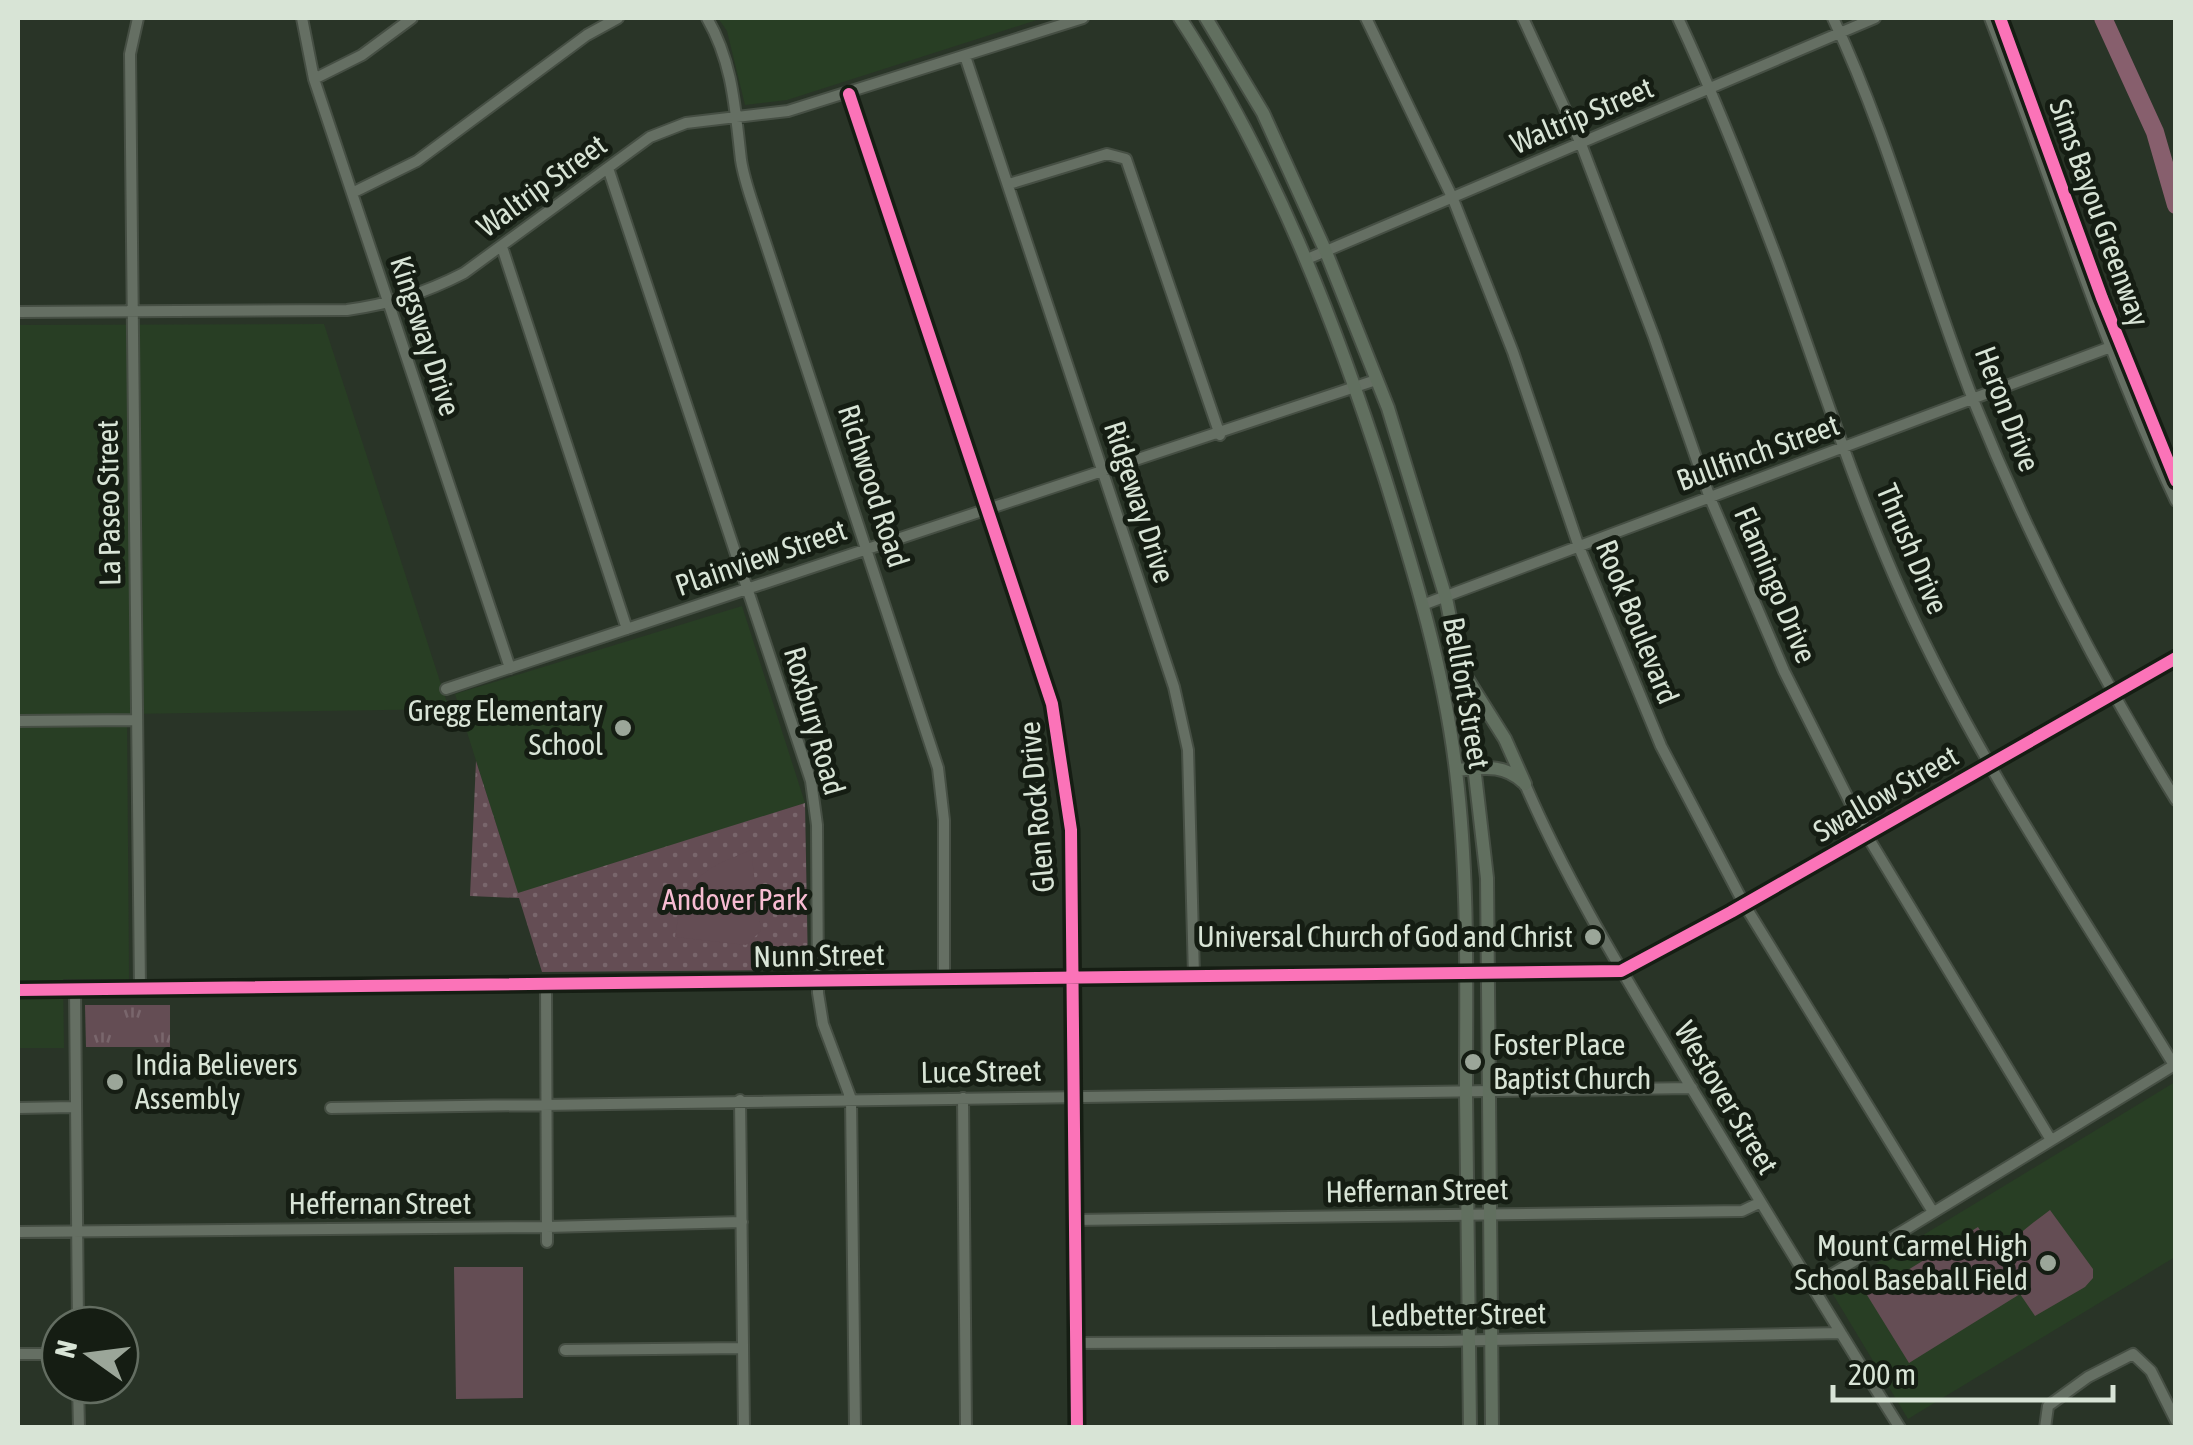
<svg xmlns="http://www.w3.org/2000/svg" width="2193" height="1445" font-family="'Asap Condensed',sans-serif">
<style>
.built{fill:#283e24}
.grass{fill:url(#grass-tufts)}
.park{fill:url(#park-dots)}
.pitch{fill:#644d54}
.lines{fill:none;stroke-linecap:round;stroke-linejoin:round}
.river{stroke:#875f6d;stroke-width:18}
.minor-casing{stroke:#464f44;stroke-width:14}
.major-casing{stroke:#464f44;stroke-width:16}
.minor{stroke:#656f63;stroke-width:10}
.major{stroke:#616f5f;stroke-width:12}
.cycleway-casing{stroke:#151d13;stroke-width:19}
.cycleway{stroke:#fb73b8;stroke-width:12}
.poi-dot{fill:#9ba699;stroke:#151d13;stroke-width:4}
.labels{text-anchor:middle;stroke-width:10;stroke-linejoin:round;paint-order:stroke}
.street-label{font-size:30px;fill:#d8e4d6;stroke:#151d13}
.poi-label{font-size:30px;fill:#d8e4d6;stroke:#151d13;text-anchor:end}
.park-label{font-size:30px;fill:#f7bcd2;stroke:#151d13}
</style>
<defs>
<pattern id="grass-tufts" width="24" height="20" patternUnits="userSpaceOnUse" patternTransform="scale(2.5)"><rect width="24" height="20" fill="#644d54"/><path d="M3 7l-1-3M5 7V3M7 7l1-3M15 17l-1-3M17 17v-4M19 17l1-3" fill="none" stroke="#79666c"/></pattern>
<pattern id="park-dots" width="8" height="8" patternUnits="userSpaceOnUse" patternTransform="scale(2.5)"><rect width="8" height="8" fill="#644d54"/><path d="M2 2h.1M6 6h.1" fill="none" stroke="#79666c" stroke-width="1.8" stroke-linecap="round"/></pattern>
</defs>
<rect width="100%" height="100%" fill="#293427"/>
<path class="built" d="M718,18H1043L787,100L745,105L727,31Z
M324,324L449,709L127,714L129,979H63L64,1048H18V325Z
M742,606L805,803L518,894L455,694Z
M2175,1082V1257L1908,1419L1831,1291Z"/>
<path class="grass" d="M85,1005H170V1047H86Z"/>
<path class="park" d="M476,761L518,893L805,803L808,970L542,972L519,898L470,896Z"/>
<path class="pitch" d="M751,850L761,931L746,945L675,937C684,879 699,871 751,850Z
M2050,1210L2093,1269V1278L2085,1287L2035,1316L2020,1294L1909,1363L1867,1295L1978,1227L2017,1289C1999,1244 2014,1237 2050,1210Z
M454,1267H523V1398L456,1399Z"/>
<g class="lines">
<path class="river" d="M2103,18L2155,132L2176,205"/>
<g class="minor-casing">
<path id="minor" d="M138,18L130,54L140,989
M302,18L314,79L510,668
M707,18C733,63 735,109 741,160C744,180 752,201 758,220L938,768L944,820V979
M1366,18L1453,199L1513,352L1579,547L1661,746L1744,904L1933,1212
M1523,18L1581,144L1654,337L1710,498L1784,671L1866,834L2051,1140
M1678,18C1715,97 1747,179 1778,262C1819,375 1855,491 1905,601C1979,764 2081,913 2174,1065
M1833,18C1891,141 1924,275 1974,402C2031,544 2096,670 2176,800
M1990,18C2052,179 2102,344 2176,501
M965,56L1174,687L1188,750L1194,976
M314,79L362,55L412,18
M849,94L1052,704L1071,830L1077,1428
M608,168L811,781L817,825L818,993L823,1024L851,1099L855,1428
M1009,184L1107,154L1126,159L1220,435
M352,193L417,161L587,35L618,18
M502,247L627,629
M1307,259L1875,18
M18,312L347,310C390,304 425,293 464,273L650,137L686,123L788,111L1083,18
M1425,604L2108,348
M446,689L1376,380
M18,721L136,720
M1525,784C1570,889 1631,986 1689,1084C1759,1199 1828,1314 1900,1428
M546,984L547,1242
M18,990L1621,971L1731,912L2176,658
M75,990L78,1325
M963,1098L966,1428
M740,1100L744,1428
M18,1108L75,1107
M331,1108L1692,1088
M1074,1220L1742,1211L1759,1203
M18,1232L547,1227L742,1222
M1813,1286L2176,1064
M1075,1343L1442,1341L1841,1333
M565,1350L743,1348
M18,1354H60
M78,1385L79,1428
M2045,1428L2048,1406L2088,1377L2133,1354L2151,1371L2176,1421"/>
</g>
<g class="major-casing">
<path id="major" d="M1180,18C1272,159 1334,318 1385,478C1415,575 1444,670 1456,771C1469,879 1466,987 1466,1095C1467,1206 1468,1317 1470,1428
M1206,18L1263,113L1326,252L1388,408L1446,598L1466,697L1487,878L1492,1428
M1466,677L1505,739L1525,784
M1456,770C1482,768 1503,763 1523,782"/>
</g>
<use href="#minor" class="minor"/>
<use href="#major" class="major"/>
<g class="cycleway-casing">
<path id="cycleway" d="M2000,18L2102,298L2176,481
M849,94L1052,704L1071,830L1077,1428
M18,990L1621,971L1731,912L2176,658"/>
</g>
<use href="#cycleway" class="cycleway"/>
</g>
<g class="poi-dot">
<circle cx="623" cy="728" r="10"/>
<circle cx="1593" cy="937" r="10"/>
<circle cx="1473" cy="1062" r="10"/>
<circle cx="115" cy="1082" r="10"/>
<circle cx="2048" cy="1263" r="10"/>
</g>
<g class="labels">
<g class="street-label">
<text transform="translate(1582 116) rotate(-23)" y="10">Waltrip Street</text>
<text transform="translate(542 186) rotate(-36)" y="10">Waltrip Street</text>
<text transform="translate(2099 213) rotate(70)" y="10">Sims Bayou Greenway</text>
<text transform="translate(425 336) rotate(72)" y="10">Kingsway Drive</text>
<text transform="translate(2007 409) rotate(69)" y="10">Heron Drive</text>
<text transform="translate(1758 453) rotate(-20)" y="10">Bullfinch Street</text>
<text transform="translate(873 486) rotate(72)" y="10">Richwood Road</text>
<text transform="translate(1139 502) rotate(72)" y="10">Ridgeway Drive</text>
<text transform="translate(109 503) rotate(-91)" y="10">La Paseo Street</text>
<text transform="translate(1912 549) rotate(67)" y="10">Thrush Drive</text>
<text transform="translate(761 558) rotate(-19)" y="10">Plainview Street</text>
<text transform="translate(1775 585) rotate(67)" y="10">Flamingo Drive</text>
<text transform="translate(1637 622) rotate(68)" y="10">Rook Boulevard</text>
<text transform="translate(1466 693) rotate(80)" y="10">Bellfort Street</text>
<text transform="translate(814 721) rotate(74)" y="10">Roxbury Road</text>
<text transform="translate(1886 794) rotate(-30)" y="10">Swallow Street</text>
<text transform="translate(1037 807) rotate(-95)" y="10">Glen Rock Drive</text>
<text transform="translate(819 956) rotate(-1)" y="10">Nunn Street</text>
<text transform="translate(981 1072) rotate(-1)" y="10">Luce Street</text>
<text transform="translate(1726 1098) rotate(59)" y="10">Westover Street</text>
<text transform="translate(1417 1191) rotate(-1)" y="10">Heffernan Street</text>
<text x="380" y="1214">Heffernan Street</text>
<text transform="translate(1458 1315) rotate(-1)" y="10">Ledbetter Street</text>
</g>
<g class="poi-label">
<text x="603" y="721">Gregg Elementary<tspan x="603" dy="34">School</tspan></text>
<text x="1573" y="947">Universal Church of God and Christ</text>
<text x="1493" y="1055" text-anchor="start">Foster Place<tspan x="1493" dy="34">Baptist Church</tspan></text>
<text x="135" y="1075" text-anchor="start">India Believers<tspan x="135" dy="34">Assembly</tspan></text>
<text x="2028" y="1256">Mount Carmel High<tspan x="2028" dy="34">School Baseball Field</tspan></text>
</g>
<g class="park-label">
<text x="735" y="910">Andover Park</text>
</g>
</g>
<rect width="2193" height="1445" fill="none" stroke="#d8e4d6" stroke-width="40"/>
<g transform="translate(90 1355) rotate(284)"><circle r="48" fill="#151d13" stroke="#636d61" stroke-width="2.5"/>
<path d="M0-8L18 38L0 25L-18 38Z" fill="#9ba699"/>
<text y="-15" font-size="28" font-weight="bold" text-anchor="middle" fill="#d8e4d6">N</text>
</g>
<path d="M1833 1385v15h280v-15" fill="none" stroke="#d8e4d6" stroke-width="5"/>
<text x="1848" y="1385" font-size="30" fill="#d8e4d6" stroke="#151d13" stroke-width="8" paint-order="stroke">200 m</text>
</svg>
